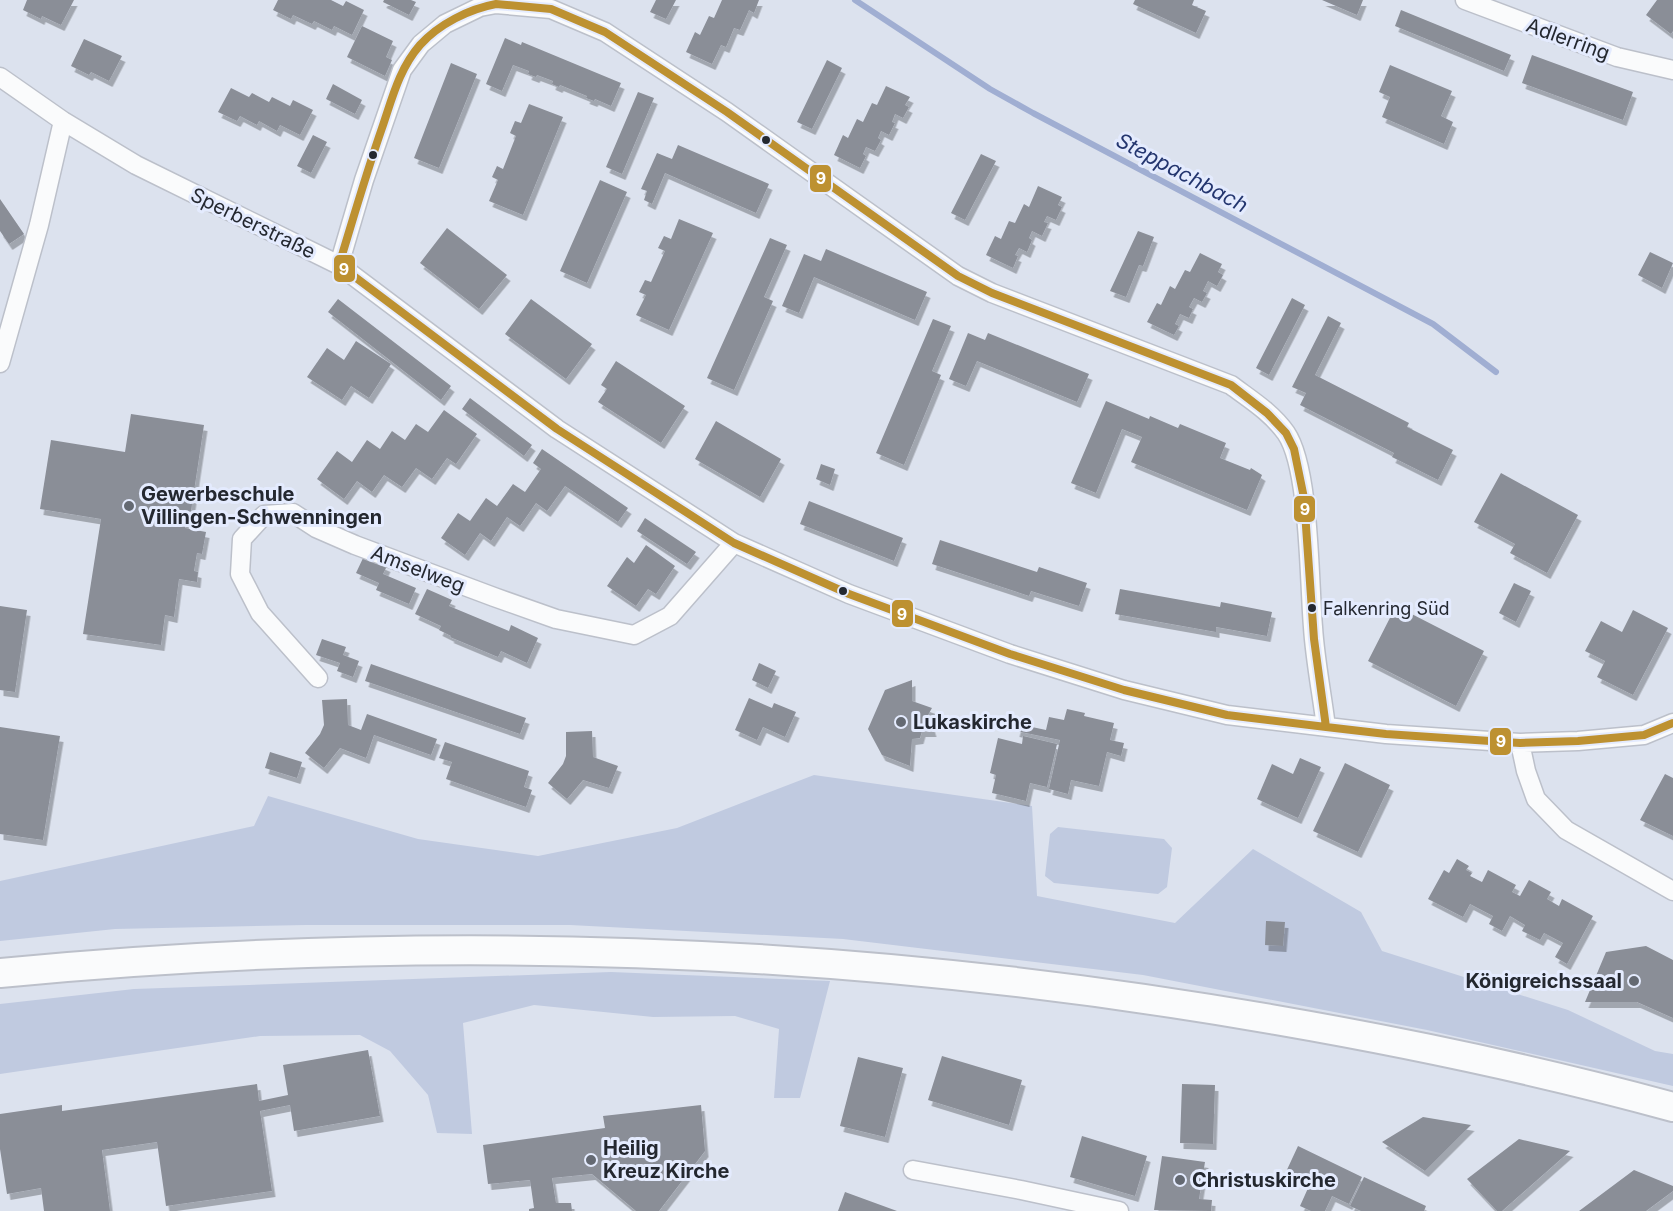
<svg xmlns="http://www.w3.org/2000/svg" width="1673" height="1211" font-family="Inter,sans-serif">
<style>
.green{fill:#c0cae0}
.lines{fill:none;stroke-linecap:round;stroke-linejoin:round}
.stream{stroke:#a0aed2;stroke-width:6}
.building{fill:#8a8e97;filter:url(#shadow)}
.street-casing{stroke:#bcc0ca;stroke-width:21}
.primary-casing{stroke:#bcc0ca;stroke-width:32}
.street{stroke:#fafbfc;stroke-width:18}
.primary{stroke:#fafbfc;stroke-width:28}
.bus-1-casing{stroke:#e4ebfe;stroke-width:12}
.bus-1{stroke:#bd9131;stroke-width:8}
.bus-dot{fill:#242830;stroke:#e4ebfe;stroke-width:2}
.poi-dot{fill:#646972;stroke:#e4ebfe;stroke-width:2}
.labels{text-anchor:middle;stroke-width:6;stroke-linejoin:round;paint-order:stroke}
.bus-label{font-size:18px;fill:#242830;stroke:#e4ebfe;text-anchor:start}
.street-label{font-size:20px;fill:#242830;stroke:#e4ebfe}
.poi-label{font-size:20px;font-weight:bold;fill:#242830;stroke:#e4ebfe;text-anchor:start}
.water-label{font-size:21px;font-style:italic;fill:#24366f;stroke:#e4ebfe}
.line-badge{stroke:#e4ebfe;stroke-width:2}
.badge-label{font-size:16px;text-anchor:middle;font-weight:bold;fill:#fff}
</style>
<defs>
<filter id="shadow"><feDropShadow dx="3.5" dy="6" stdDeviation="0" flood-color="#0004"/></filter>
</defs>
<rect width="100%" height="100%" fill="#dce2ee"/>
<path class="green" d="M814,775L1032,806L1037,896L1175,923L1253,849L1361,912L1382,951L1568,1010L1655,1051L1673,1054V1086L1427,1030L1143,975L843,939L570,925H306L115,929L0,941V881L254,826L268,796L418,839L538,856L677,828Z
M1058,827L1164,839L1172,848L1167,887L1158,894L1054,883L1045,876L1050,834Z
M611,972L830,981L800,1098H774L779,1029L735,1016L653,1017L534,1005L463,1023L472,1134L437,1133L428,1095L390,1051L360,1035L260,1036L0,1074V1004L134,989Z"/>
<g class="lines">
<path class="stream" d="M855,0L990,89L1033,113L1433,324L1496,372"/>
</g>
<path class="building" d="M27,0H74L61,25L42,16L41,19L23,10Z
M278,0H331L343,6L346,1L364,10L352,35L334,26L332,30L314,21L312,24L293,15L291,19L273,10Z
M384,0H411L416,2L409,15L383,2Z
M656,0H676L666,19L650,12Z
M722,0H759L754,13L749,10L740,30L734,28L726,47L721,45L712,64L686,52L695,32L700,35L709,16L714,18Z
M1135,0H1194L1192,5L1206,11L1196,33L1133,4Z
M1322,0H1363L1357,15Z
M1657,0H1673V31L1671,34L1646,15Z
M1401,10L1511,55L1504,71L1395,26Z
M362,26L393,41L386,57L392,60L385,76L347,57Z
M505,38L521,45L522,42L621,83L611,106L595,99L594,101L586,98L587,96L560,85L559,87L552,84L553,81L537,75L536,77L528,74L529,71L513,65L502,91L486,84Z
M84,39L122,56L109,81L91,72L89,75L71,66Z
M1532,55L1633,92L1623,120L1522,83Z
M827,60L842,68L812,129L797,122Z
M451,63L477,74L439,168L414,158Z
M1390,65L1452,91L1441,116L1453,122L1444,144L1382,117L1390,97L1379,92Z
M333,84L362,100L355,114L326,99Z
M886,86L910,97L905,105L909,107L903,118L895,114L892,122L895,123L889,135L881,131L878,138L881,140L875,151L866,147L863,154L866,156L860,168L834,155L843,135L848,138L857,119L863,122L872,103L877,105Z
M231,88L249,97L252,93L269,102L272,97L290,106L293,100L313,110L300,135L280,125L277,131L259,121L257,125L240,116L237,121L218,112Z
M638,92L654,98L622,174L606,167Z
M529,104L563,117L523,215L489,201L498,180L492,177L497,166L503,169L516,136L510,133L515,121L521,123Z
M313,135L327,142L311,173L297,166Z
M678,145L769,184L756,213L665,173L652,204L644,200L647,191L641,189L657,153L672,159Z
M981,154L996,161L965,220L951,213Z
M600,180L627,192L587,283L560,271Z
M1038,186L1062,197L1058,205L1062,207L1056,220L1047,216L1044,222L1048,223L1042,236L1032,231L1029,238L1032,240L1027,252L1019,248L1015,255L1018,256L1013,268L986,255L995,236L1001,239L1009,221L1015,223L1024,204L1029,207Z
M0,199L24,234L9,244L0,231Z
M679,219L713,233L669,330L636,315L646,295L639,292L645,280L651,282L665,251L658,248L664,236L671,239Z
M447,228L507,275L479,309L420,263Z
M1138,231L1154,237L1143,266L1139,265L1126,297L1110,291Z
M770,238L787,245L764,297L773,301L734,390L707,378Z
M826,249L927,292L915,320L814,277L799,313L782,306L804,254L821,261Z
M1650,252L1673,263L1662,288L1638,275Z
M1200,253L1222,264L1218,272L1223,275L1217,286L1208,281L1203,291L1207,293L1202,302L1194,298L1189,307L1193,309L1189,318L1180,314L1175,324L1179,326L1174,335L1147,322L1157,303L1161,305L1170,286L1175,289L1185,270L1190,272Z
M1292,298L1305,305L1269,375L1256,368Z
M338,299L451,386L441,400L328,312Z
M531,299L592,344L566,379L505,334Z
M1328,316L1341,323L1315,375L1409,423L1407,427L1453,450L1438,480L1392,457L1394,453L1300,405L1306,393L1292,387Z
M933,319L951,326L932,371L941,375L904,465L876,453Z
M968,333L985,340L988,333L1089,374L1077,402L977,361L966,386L949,379Z
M356,341L391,364L369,398L351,386L342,400L307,377L327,348L344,360Z
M616,361L685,406L661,443L598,402L607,389L601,385Z
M470,398L532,445L524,456L462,409Z
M1106,401L1149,419L1150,416L1178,428L1180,424L1226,443L1220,458L1250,470L1251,468L1262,475L1247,510L1131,462L1142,437L1122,429L1096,493L1071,483Z
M444,410L477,434L456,464L447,458L432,479L416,468L402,487L384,475L372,492L357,481L344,499L317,479L337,451L352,462L367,440L380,449L392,431L405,440L416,424L428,432Z
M131,414L204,425L191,511H187L185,528L206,532L202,554L197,553L194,571L198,572L197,582L179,579L174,617L165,615L161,645L83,634L101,519L40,509L51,440L125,452Z
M716,421L781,459L760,497L695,459Z
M542,449L628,508L618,522L565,486L547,511L536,503L520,526L507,517L491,541L480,533L465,555L441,538L458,513L470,521L486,498L497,506L513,484L525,492L541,469L533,463Z
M821,464L835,469L830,485L816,479Z
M1501,473L1578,515L1547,573L1510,553L1515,544L1474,522Z
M809,501L903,538L894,561L800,524Z
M645,518L696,552L687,564L637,531Z
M940,540L1037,572L1039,567L1087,583L1079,606L1031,591L1029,596L932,564Z
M646,545L675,566L656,594L648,589L636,606L607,586L627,557L634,563Z
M364,556L387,566L383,574L416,588L409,604L376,590L379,583L356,573Z
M1514,583L1531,591L1516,622L1499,613Z
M427,589L452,600L449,606L509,631L511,625L538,638L527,663L501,651L498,657L450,637L451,636L439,630L441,626L415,614Z
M1120,589L1220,607L1221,602L1272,612L1267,636L1216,627V632L1115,614Z
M0,606L27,610L15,692L0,690Z
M1396,606L1484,651L1456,706L1368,661Z
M1633,610L1668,628L1633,695L1597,677L1605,661L1585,651L1601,621L1622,632Z
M322,639L346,647L343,655L359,661L353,677L337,671L340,663L316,655Z
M759,663L776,671L768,688L752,680Z
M371,664L526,718L520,734L365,681Z
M912,680V701L932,708L928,715L933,731H922L920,738L912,739L910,766L882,755L868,729L885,690Z
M749,698L772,708L774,703L796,712L785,737L763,727L757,740L735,730Z
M347,699L348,725L361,730L367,714L437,739L431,755L374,735L366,758L340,748L324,768L305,753L320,734L324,725L322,700Z
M1067,709L1085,713L1084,716L1114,723L1110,740L1124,743L1121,756L1107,752L1099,786L1071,780L1068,794L1049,789L1060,740L1016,731L1018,724L1046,730L1049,717L1064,720Z
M0,727L60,736L43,840L0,834Z
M592,731L593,757L618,766L609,788L583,780L567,799L548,783L563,764L566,756V732Z
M1023,736L1057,744L1047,787L1030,783L1026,801L992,793L996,775L990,773L998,738L1022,744Z
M445,742L529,771L524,787L532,790L526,807L446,779L452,762L439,758Z
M270,752L302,762L297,778L265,768Z
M1300,758L1321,767L1298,818L1257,799L1272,764L1293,774Z
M1345,763L1390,785L1358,852L1313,831Z
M1665,774L1673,778V836L1640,820Z
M1457,859L1469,866L1466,870L1472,873L1470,876L1482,882L1488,870L1516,885L1512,892L1520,896L1529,880L1551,892L1547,899L1559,906L1562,899L1593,916L1567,964L1555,957L1563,943L1544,933L1540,940L1522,931L1525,925L1510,916L1502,931L1489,924L1493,916L1470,904L1463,917L1428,899L1444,870L1449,873Z
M1266,921L1285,922L1283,946L1265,945Z
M1646,946L1673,960V1018L1637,1002H1585L1606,952Z
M368,1050L380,1116L294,1131L290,1105L260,1111L272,1191L166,1206L157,1142L102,1150L110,1211H44L41,1188L7,1194L0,1149V1114L62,1105V1111L257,1084L259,1101L288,1095L283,1065Z
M942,1056L1022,1080L1009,1125L928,1100Z
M858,1057L903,1068L885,1137L840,1126Z
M1182,1084L1215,1085L1213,1144L1180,1143Z
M701,1105L705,1151L659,1211H636L592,1174L552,1178L556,1203H571L572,1211H529V1209L534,1208L530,1180L488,1184L483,1145L605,1128L603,1116Z
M1423,1117L1471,1125L1425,1171L1382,1142Z
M1082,1136L1147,1156L1135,1196L1070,1177Z
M1519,1139L1570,1151L1502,1211H1497L1467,1179Z
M1298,1146L1362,1177L1349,1204L1332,1196L1325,1211H1311L1300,1206L1309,1186L1285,1174Z
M1162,1156L1205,1162L1199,1199L1212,1200L1211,1211L1154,1210Z
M1634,1170L1673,1186V1191L1646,1211H1579Z
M1364,1177L1426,1206L1424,1211H1361L1350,1206Z
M845,1192L897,1211H838Z"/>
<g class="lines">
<g class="street-casing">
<path id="street" d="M1465,0L1617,57L1673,70
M0,77L63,121L136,165L339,265L557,429L734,543L849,594L1010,654L1124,690L1227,715L1386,734L1520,743L1578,741L1644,735L1673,723
M339,265L364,180L402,70L421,44L445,24L480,7L496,4L551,9L605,32L727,112L958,276L992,293L1231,385C1251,400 1271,412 1286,433C1310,468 1309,581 1313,627C1315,660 1322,694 1326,727
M0,363L39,225L63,121
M318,678L260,613L240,574L242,539L264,515L293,513L316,528L355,545L494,597L556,619L634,635L670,616L734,543
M1520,743L1526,771L1536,799L1566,830L1673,891
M913,1170L1021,1190L1119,1211"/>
</g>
<g class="primary-casing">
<path id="primary" d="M0,973C426,932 854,946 1276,1020C1409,1043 1542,1071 1673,1107"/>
</g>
<use href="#street" class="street"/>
<use href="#primary" class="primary"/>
<g class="bus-1-casing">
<path id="bus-1" d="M496,4L551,9L605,32L727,112L958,276L992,293L1231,385L1267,413L1286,433L1294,449L1304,498L1314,639L1326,727L1227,715L1124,690L1010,654L849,594L734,543L557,429L339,265C353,219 366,174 382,128C392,99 399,69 420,45C439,24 469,9 496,4Z
M1326,727L1386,734L1520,743L1578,741L1644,735L1673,723"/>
</g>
<use href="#bus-1" class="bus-1"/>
</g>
<g class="bus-dot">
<circle cx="766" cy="140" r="5"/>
<circle cx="373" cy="155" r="5"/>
<circle cx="843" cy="591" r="5"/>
<circle cx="1312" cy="608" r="5"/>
</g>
<g class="poi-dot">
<circle cx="129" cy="506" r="6"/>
<circle cx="901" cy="722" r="6"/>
<circle cx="1634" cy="981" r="6"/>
<circle cx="591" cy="1160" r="6"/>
<circle cx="1180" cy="1180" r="6"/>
</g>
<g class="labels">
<g class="bus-label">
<text x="1323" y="615">Falkenring Süd</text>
</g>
<g class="street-label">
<text transform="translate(1568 39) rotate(20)" y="7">Adlerring</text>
<text transform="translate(253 223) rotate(26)" y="7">Sperberstraße</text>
<text transform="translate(418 569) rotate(21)" y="7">Amselweg</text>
</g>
<g class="poi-label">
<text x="141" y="501">Gewerbeschule<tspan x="141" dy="23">Villingen-Schwenningen</tspan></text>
<text x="913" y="729">Lukaskirche</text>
<text x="1622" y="988" text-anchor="end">Königreichssaal</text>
<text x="603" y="1155">Heilig<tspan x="603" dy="23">Kreuz Kirche</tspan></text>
<text x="1192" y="1187">Christuskirche</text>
</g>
<g class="water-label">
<text transform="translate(1182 173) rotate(28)" y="7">Steppachbach</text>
</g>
</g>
<g class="line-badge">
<rect x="809" y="164" width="23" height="29" rx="6" fill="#bd9131"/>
<rect x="333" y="254" width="23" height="29" rx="6" fill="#bd9131"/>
<rect x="1293" y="495" width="23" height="28" rx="6" fill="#bd9131"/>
<rect x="891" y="599" width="23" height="29" rx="6" fill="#bd9131"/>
<rect x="1489" y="727" width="23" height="29" rx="6" fill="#bd9131"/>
</g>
<g class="badge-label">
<text x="821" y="184">9</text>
<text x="344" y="275">9</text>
<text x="1305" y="515">9</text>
<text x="902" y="620">9</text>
<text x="1501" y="747">9</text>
</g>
</svg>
